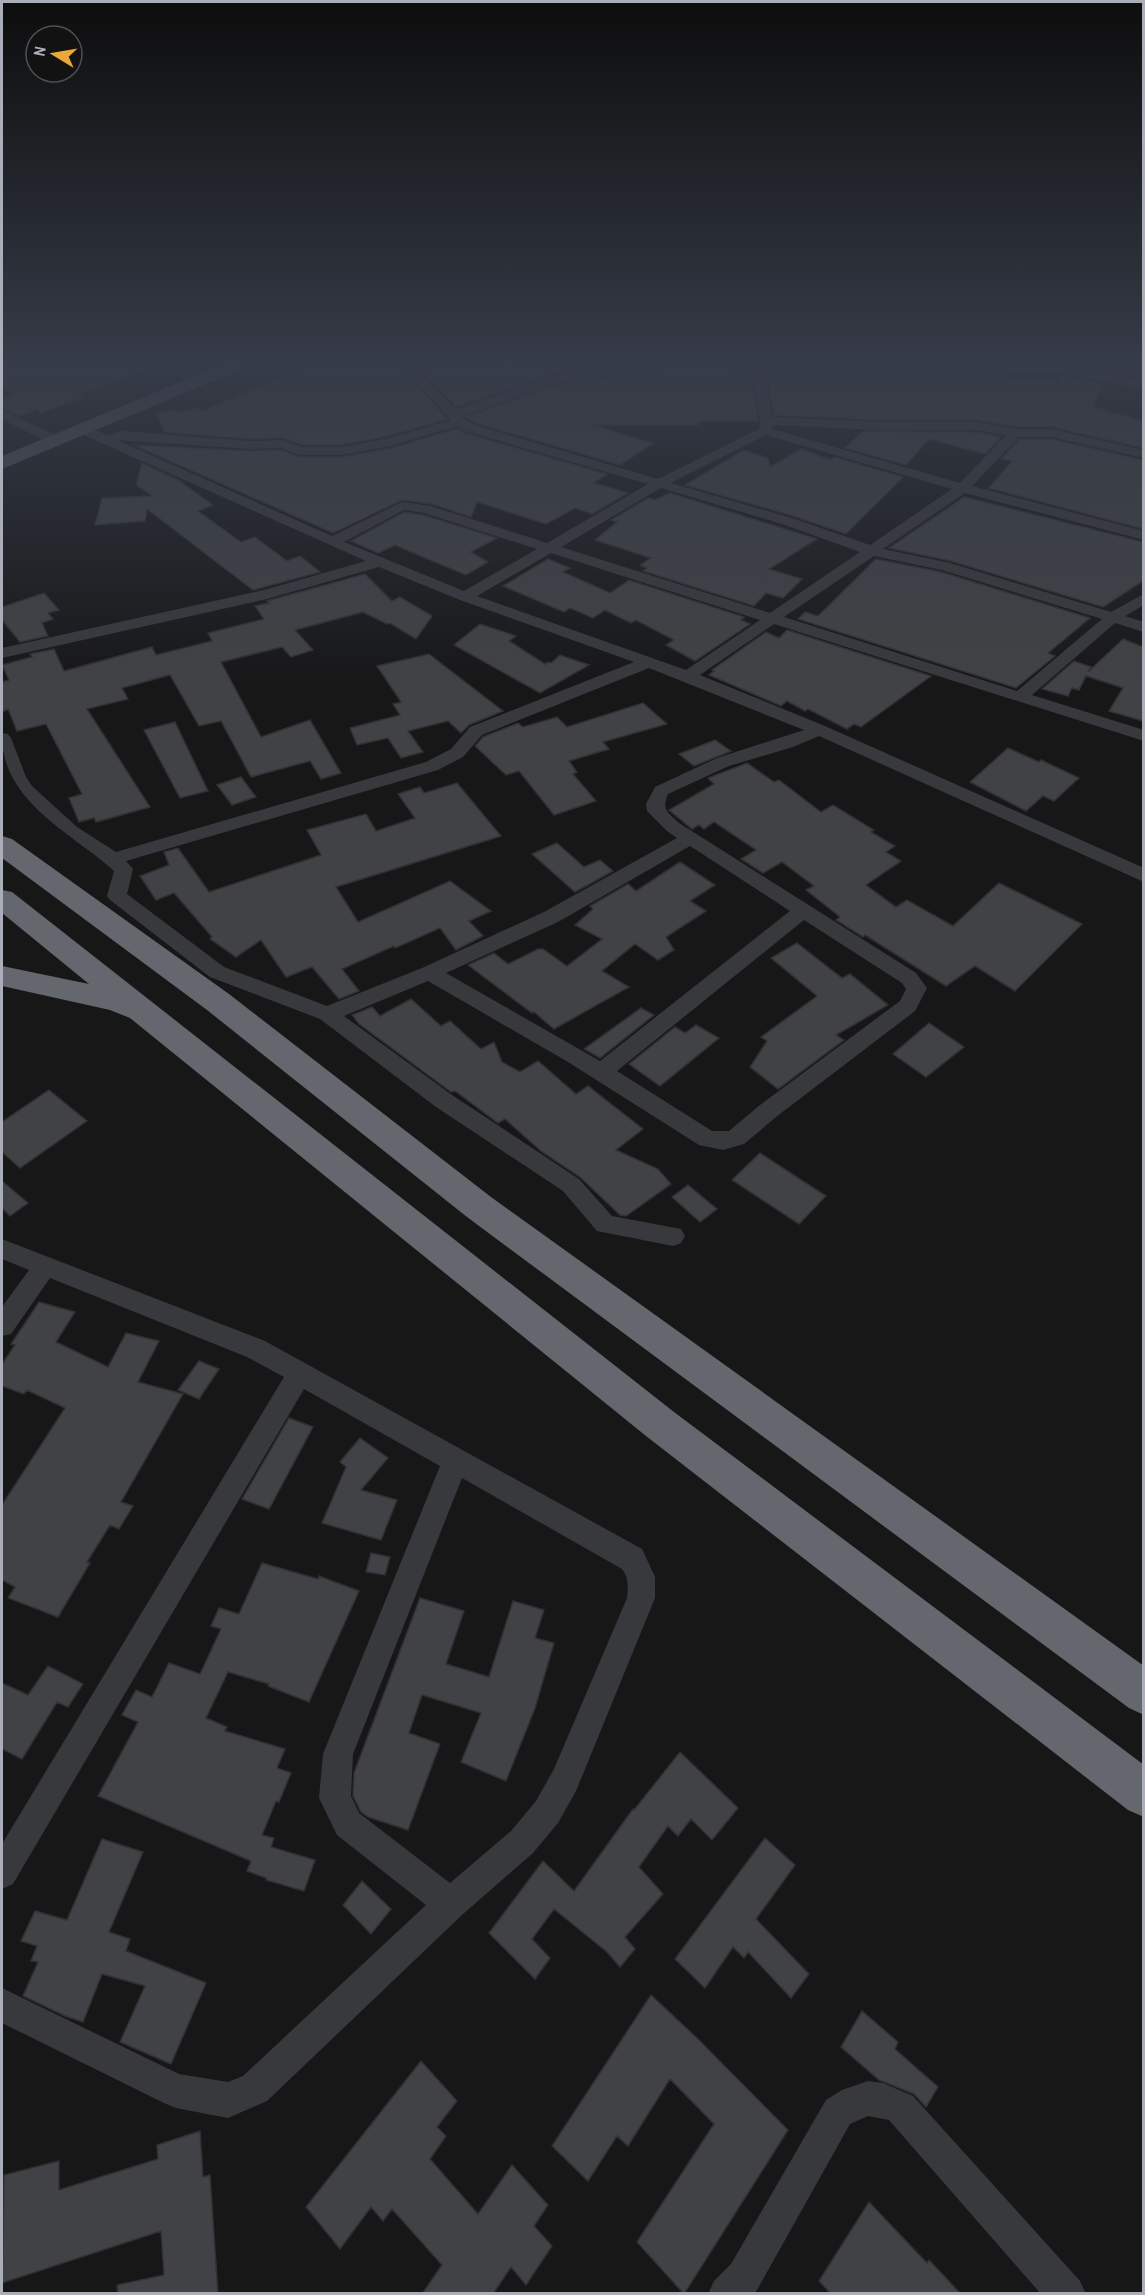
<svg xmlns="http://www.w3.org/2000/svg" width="1145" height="2295" font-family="'Archivo Narrow',sans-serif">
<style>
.building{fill:#414245;stroke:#313134;stroke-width:1.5}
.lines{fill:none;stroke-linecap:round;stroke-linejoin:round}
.street{fill:#38393d;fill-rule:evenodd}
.primary{fill:#54565c;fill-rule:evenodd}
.highway{fill:#64676e;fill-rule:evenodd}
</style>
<rect width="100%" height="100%" fill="#171718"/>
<path class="building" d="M19,365H153V367L77,395L82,398L40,413L38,409L20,416L2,408V399L16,394L2,387V371Z
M313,365H399L447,419L388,436L341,445H302L283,438L250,439L164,432L157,413L174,409L179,413L198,408L202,411Z
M417,365H617L548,375L456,407Z
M664,365H709L731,366L732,370H750L758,421H700L699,425H591L653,443L620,465L476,423L466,417L552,386L656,371Z
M766,370H791V375L952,370L975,372L976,376L1058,381L1061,376L1104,384L1093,407L1143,421V448L1052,427H1015L976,420H881L774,415Z
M458,428L464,433L607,474L594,483L628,493L592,514L575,508L546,524L477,502L471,517L432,504L402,500L333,533L134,445L250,451L281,450L300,457H341L392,448Z
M863,431L976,432L1001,437L985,454L929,439L906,465L845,448Z
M1020,439H1051L1143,460V529L989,488L1012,461L1001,459Z
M801,449L831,460L834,457L903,477L846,534L793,516L685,485L744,450L768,458L770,467Z
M142,463L178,480L213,505L198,511L241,542L255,537L287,561L300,556L320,572L253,590L147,509L145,521L95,525L102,498L153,496L136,485Z
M670,493L817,539L769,569L802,579L783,598L766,593L754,606L643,571L647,568L640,565L651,558L595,540L617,522L611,520L648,498L655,500Z
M964,497L1143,542V581L1103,607L951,561L889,548Z
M404,512L423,515L497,538L471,552L488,562L466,575L395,545L378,553L351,541Z
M548,559L570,568L563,572L610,593L629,580L744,617L741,620L750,624L695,661L666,645L674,640L636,620L631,623L605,610L593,618L570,608L564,612L503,586Z
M876,559L941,572L1090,618L1048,653L1055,656L1016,688L798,619L805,612L818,616Z
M365,574L392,601L400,597L432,616L416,639L390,623L387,624L363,612L295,630L313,650L291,657L282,647L221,662L261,737L310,720L341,773L321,779L310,761L251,777L221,721L199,726L170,675L122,688L128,699L87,709L150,807L96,822L94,818L79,822L69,798L82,794L46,724L17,731L8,709L2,712V682L9,680L2,665L32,657L30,654L54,649L64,671L152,647L156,655L212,641L208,633L264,619L255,606L269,603L267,601Z
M44,593L59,610L48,613L53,619L42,623L48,636L20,642L2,620V607Z
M480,624L516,636L509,641L545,664L548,662L551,663L560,655L589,665L540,693L454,645Z
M787,630L931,676L861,727L854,724L847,729L808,709L805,711L787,701L781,706L709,675L714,671L712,670L766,632L779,638Z
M1123,639L1143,647V721L1109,711L1123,688L1086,676L1079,690L1072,688L1068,696L1042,689L1074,661L1091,667L1088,672Z
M429,654L503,711L469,725L461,733L448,721L408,731L423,752L401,758L388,738L357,745L350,728L400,715L393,704L401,702L377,666Z
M643,703L667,724L603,742L609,749L569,761L577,772L573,774L596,801L554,815L519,771L506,775L475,746L483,737L518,723L523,727L557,717L567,727Z
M175,722L208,791L180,798L144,730Z
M715,740L731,751L694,766L679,754Z
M1008,748L1039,762L1041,760L1079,778L1054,801L1043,796L1026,811L970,782Z
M747,763L774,782L779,780L821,812L833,805L874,830L871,832L895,846L886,852L901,861L866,885L896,907L907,900L953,926L999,883L1082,924L1015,991L975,966L946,986L865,935L863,937L836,920L840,917L806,890L814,886L782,862L763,873L741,859L756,850L714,822L704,829L699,825L692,829L669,810L714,784L708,778Z
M241,777L256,797L232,805L217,785Z
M457,783L501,836L336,887L358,922L450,881L491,911L469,921L483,936L456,950L440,928L395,948L394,946L342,969L359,991L339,999L312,967L286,977L261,940L236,957L210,939L212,937L174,893L156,900L140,876L169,865L164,852L178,848L209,892L321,855L307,830L366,814L376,831L415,818L398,794L420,787L424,793Z
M557,843L584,867L600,860L613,871L575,892L532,854Z
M680,862L715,885L690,901L706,911L666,937L674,950L658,960L635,944L602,971L629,987L554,1029L534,1012L532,1013L468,965L494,953L508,964L538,949H543L567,966L602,939L575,925L593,909L590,906L628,884L636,891Z
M797,943L842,978L850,974L888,1005L836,1035L844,1040L778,1089L750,1067L767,1041L761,1037L817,996L771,958Z
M411,999L441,1026L450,1021L481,1049L494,1042L502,1062L520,1072L538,1061L576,1094L588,1086L643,1129L616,1150L658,1169L671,1184L626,1216L620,1215L580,1177L542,1152L505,1119L498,1123L455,1091L451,1092L359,1024L352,1015L372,1007L380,1016Z
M641,1008L654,1015L600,1058L584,1049Z
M929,1023L964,1047L926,1077L893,1054Z
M696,1025L719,1038L660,1086L629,1064L675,1027L685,1033Z
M49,1090L87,1121L20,1168L2,1152V1122Z
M760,1153L826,1196L799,1224L732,1180Z
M2,1181L28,1203L10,1216L2,1208Z
M688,1185L717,1209L700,1222L672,1197Z
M39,1302L75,1312L56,1342L108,1367L126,1333L159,1341L138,1382L183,1394L121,1502L133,1506L119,1529L110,1525L87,1562L90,1563L58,1617L8,1598L15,1587L2,1580V1505L65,1408L27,1390L24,1394L2,1386V1364L15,1345L11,1344Z
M199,1361L219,1369L199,1399L178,1390Z
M289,1418L313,1427L269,1509L242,1499Z
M360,1438L388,1458L361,1490L397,1500L381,1540L322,1523L346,1467L340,1462Z
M371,1553L390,1557L385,1575L366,1572Z
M262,1563L318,1579L319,1576L359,1591L309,1702L268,1686L269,1684L228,1672L206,1718L227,1727L225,1731L285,1749L277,1768L291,1773L279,1802L276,1801L262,1835L274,1838L271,1847L315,1860L304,1891L266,1880V1878L247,1871L251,1861L98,1796L138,1722L122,1715L136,1690L152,1697L169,1663L200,1674L221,1629L211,1626L219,1608L239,1614Z
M420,1598L464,1611L446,1664L489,1677L513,1601L544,1610L535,1638L554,1643L535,1708L506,1781L461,1762L481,1713L422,1695L409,1733L440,1744L408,1830L368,1817L361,1812L353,1796L354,1773Z
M48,1666L83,1684L68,1707L57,1702L22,1759L2,1749V1683L28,1695Z
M680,1752L738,1808L712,1840L691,1819L678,1836L668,1826L639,1867L663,1894L625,1937L635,1949L620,1967L607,1952L554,1909L532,1939L550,1958L535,1979L489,1933L543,1861L574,1891L633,1809L634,1810Z
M765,1838L795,1865L756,1919L809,1974L791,1998L748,1952L744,1958L733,1947L705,1988L675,1959Z
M102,1839L143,1852L109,1932L130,1939L126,1951L206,1983L171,2064L120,2042L145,1986L102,1974L83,2022L65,2016L23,1996L38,1962L31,1961L37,1946L21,1941L35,1911L67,1920Z
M362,1881L391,1909L371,1934L343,1905Z
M651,1995L696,2037L788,2130L684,2294L637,2242L714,2124L670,2079L628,2146L617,2136L588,2181L552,2146Z
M862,2011L898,2042L895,2049L938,2087L926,2107L914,2094L879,2080L841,2047Z
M421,2061L457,2101L437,2127L446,2136L430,2159L478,2214L512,2165L548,2205L534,2226L552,2246L526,2285L511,2267L493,2294H422L442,2265L392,2209L383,2221L371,2207L340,2249L306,2207Z
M200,2131L203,2177L210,2175L218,2294H118L117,2285L164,2275L161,2231L2,2283L4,2175L59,2161V2190L158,2159L157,2145Z
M869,2202L927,2263L929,2260L961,2294H831L819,2281Z"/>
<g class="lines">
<path class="street" d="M401,365H414L455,410L549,377L632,365H662L656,369L551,384L461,417L475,425L658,479L759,429L760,421L751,365H763L772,417L881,422H976L1015,429H1051L1144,450V458L1051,437H1019L972,486L1144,531V540L965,493L883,549L950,563L1111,612L1144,594V605L1125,616L1144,622V632L1115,623L1032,695L1144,730V741L774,624L700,675L825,726L1144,868V882L819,736L793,747L729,766L668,794C661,811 668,812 679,823L916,973L927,988L915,1011L776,1117L744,1144L723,1150L699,1145L568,1062L428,981L344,1016L452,1095L579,1179L612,1216L681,1229L685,1236L681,1243L673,1246L597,1231L563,1191L436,1107L320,1019L210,977L110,900L107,896L114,871C71,832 0,801 2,733L8,734L11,738L26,777L32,786L77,827L116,852L426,762L451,749L470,727L634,662L460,600L379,567L267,599L2,658V648L264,590L366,561L77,432L75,429L77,426H87L106,435L122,431L250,441L283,440L302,447H341L389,438L451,420ZM772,425L881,430H976L1006,435L960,483L772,429ZM458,426L465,431L648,484L547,543L431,506L402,502L332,536L117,440L250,449L281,448L300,455H341L391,446ZM766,435L952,489L870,545L792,518L671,483ZM661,488L782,524L860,552L770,613L561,547ZM404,510L424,513L537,549L464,591L344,542ZM551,553L760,620L686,670L477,596ZM874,556L942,570L1102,619L1017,691L784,617ZM649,668L804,730L717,758L655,787L646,804L647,811L667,831L677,838L544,912L422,968L327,1006L224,967L127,894L133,869L126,861L438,770L463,757L482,735ZM690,846L790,911L600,1061L446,973L558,922ZM804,920L902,983L906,989L900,1001L760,1105L729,1131H712L617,1071Z
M993,365H1058L1144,381V389L1058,373L999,369Z
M2,410L59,437L61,440L54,444L49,443L2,419Z
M2,1239L265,1341L642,1549L655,1577V1598L576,1791L558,1823L533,1853L462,1915L267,2101L228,2118L176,2108L164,2103L2,2023V1988L179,2074L228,2082L243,2076L426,1905L337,1835L319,1798L323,1754L440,1466L304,1389L13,1884L2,1889V1844L284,1377L247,1357L50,1278L11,1334L2,1336V1307L29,1270L2,1259ZM462,1478L622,1569C629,1578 628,1587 627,1598L554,1769L536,1801L511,1831L450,1883L359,1813L351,1796L353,1754Z
M868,2081L883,2083L913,2096L1080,2281L1086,2294H1041L889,2120L868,2116L850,2124L757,2290L754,2294H708L714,2281L731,2264L826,2100L842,2090Z"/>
<path class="primary" d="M221,365H245L242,369L2,469V456Z"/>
<path class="highway" d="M2,836L12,839L229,994L491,1197L1144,1666V1715L1129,1708L467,1217L207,1010L2,858Z
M2,890L12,892L674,1412L1144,1765V1817L1128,1810L646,1436L130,1018L110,1010L2,986V966L89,984L2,913Z"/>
</g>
<linearGradient id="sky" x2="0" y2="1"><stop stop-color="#0d0d0d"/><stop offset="0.53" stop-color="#363c48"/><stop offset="1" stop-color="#363c48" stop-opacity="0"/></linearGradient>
<rect width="1145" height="686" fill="url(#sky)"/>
<rect width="1145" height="2295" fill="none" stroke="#a9aeb8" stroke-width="6"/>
<g transform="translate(54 54) rotate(281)"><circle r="28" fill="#121213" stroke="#4e5055" stroke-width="1.5"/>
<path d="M0-4.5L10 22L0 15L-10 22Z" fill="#eca73b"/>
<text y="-9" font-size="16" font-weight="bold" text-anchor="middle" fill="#a9aeb8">N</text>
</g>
</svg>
